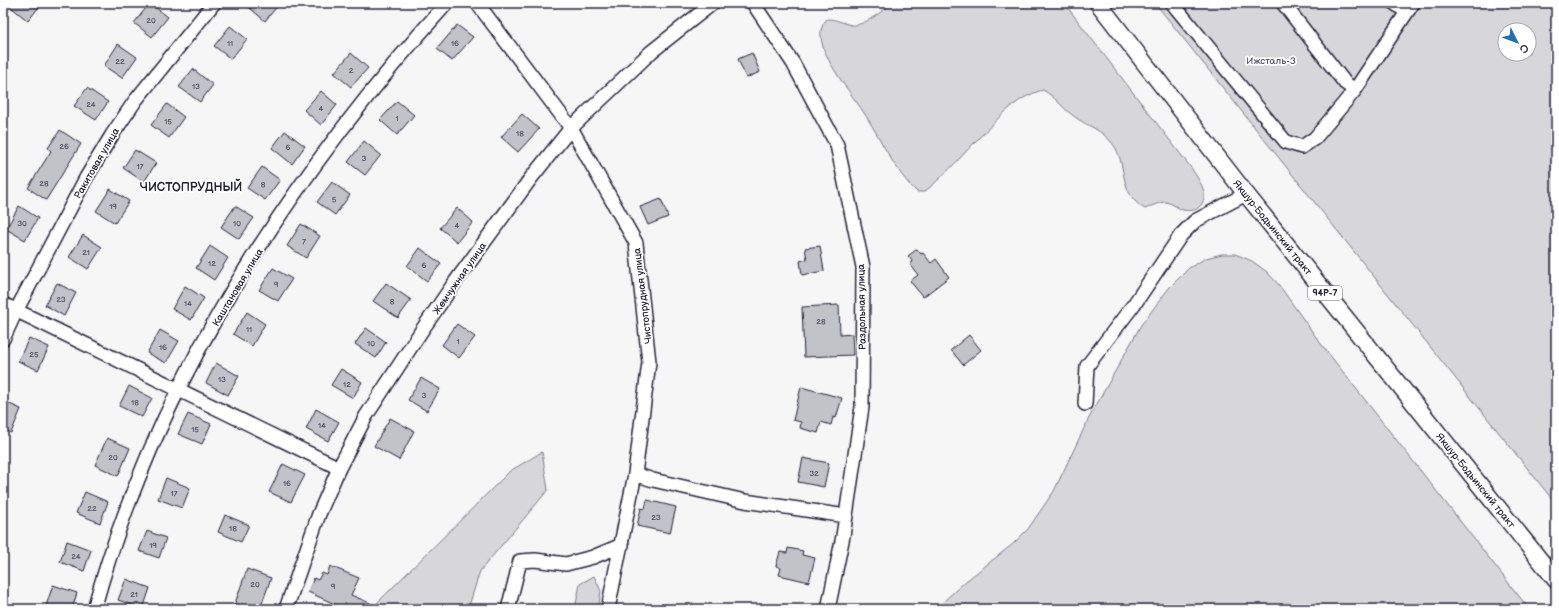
<svg xmlns="http://www.w3.org/2000/svg" width="1559" height="612" font-family="'Balsamiq Sans',sans-serif">
<style>
.green{fill:#d7d7db;stroke:#7c7c8b;fill-rule:evenodd}
.building{fill:#c2c2c9;stroke:#22223b}
.lines{fill:none;stroke-linecap:round;stroke-linejoin:round}
.minor-casing{stroke:#22223b;stroke-width:16}
.major-casing{stroke:#22223b;stroke-width:19}
.minor{stroke:#fff;stroke-width:13}
.major{stroke:#fff;stroke-width:16}
.labels{text-anchor:middle;stroke-width:3.5;stroke-linejoin:round;paint-order:stroke}
.number-label{font-size:8px;fill:#4a4a5e}
.shield{fill:#fff;stroke:#646476;stroke-width:1}
.shield-label{font-size:9px;font-weight:bold;fill:#22223b}
.park-label{font-size:10px;fill:#58586b;stroke:#fff}
.street-label{font-size:10px;fill:#22223b;stroke:#fff}
.quarter-label{font-size:12px;font-weight:bold;fill:#22223b;stroke:#fff}
</style>
<rect width="100%" height="100%" fill="#f6f6f7"/>
<filter id="ink" filterUnits="userSpaceOnUse"><feTurbulence type="fractalNoise" baseFrequency=".025" numOctaves="2"/><feDisplacementMap in="SourceGraphic" scale="8" xChannelSelector="R" yChannelSelector="G"/><feConvolveMatrix kernelMatrix="1 2 1 2 8 2 1 2 1" color-interpolation-filters="sRGB"/></filter>
<g filter="url(#ink)">
<path class="green" d="M892,3H1064L1192,169C1199,181 1212,196 1198,208C1194,211 1188,211 1183,210C1177,208 1172,203 1166,202C1159,202 1152,206 1145,209C1119,194 1127,167 1115,147C1102,128 1087,127 1071,114C1061,106 1055,97 1043,90C1015,97 995,122 975,142C959,159 943,177 924,192H917C895,172 882,141 866,116C853,95 822,60 821,36C820,30 823,23 827,19C836,19 843,23 851,25C863,27 884,10 892,3Z
M1155,3H1556V504ZM1505,30H1529V54H1505Z
M1222,254H1235L1252,261L1267,272L1279,285L1318,340L1529,609H935L966,581L1013,544L1028,529L1054,491L1089,418L1141,325L1169,288L1189,268L1206,258Z
M542,452L548,490L480,571L468,609H371L510,471Z
M594,576L601,591L598,609H575L580,584Z"/>
<path class="building" d="M6,3H42L28,21Z
M150,3L168,17L152,37L134,23Z
M244,3H280L265,21Z
M457,25L473,37L452,61L437,49Z
M230,26L247,39L231,59L214,46Z
M118,44L137,57L122,78L104,66Z
M351,53L368,68L351,87L334,73Z
M752,53L760,72L746,78L738,59Z
M193,69L213,85L200,102L179,87Z
M87,88L108,102L96,120L74,106Z
M321,91L337,105L321,125L304,110Z
M397,101L414,115L397,135L380,120Z
M167,104L184,117L169,138L151,125Z
M522,114L539,129L518,152L501,137Z
M60,130L81,144L46,200L28,188L51,151L48,148Z
M285,131L305,146L292,164L272,148Z
M364,141L381,155L365,175L348,162Z
M135,150L156,163L144,182L123,168Z
M262,167L280,180L265,200L247,188Z
M332,182L350,195L335,215L317,202Z
M110,189L129,201L115,223L96,211Z
M661,199L668,217L648,225L640,207Z
M19,206L38,218L25,240L6,229Z
M235,206L254,218L239,239L221,227Z
M457,208L473,222L457,242L440,228Z
M301,224L320,236L306,258L287,246Z
M83,235L102,247L88,269L69,257Z
M210,246L228,258L214,280L196,268Z
M820,246L824,271L802,275L800,261L807,259L805,248Z
M420,248L441,264L427,281L407,266Z
M917,249L921,254L923,253L931,263L936,259L949,277L923,297L910,281L918,275L910,264L913,262L908,256Z
M273,268L292,279L278,301L259,290Z
M57,283L76,293L64,316L45,305Z
M386,283L411,300L398,318L373,301Z
M185,286L204,298L191,320L172,309Z
M839,305L840,335L852,334L853,355L804,357L802,307Z
M247,312L265,324L252,346L233,334Z
M457,324L475,337L459,358L442,345Z
M366,328L386,342L376,358L355,344Z
M160,330L179,341L166,363L147,353Z
M969,335L981,350L963,365L951,350Z
M29,338L49,347L38,370L18,361Z
M216,363L239,376L228,395L206,383Z
M341,369L362,382L353,398L331,385Z
M421,378L440,389L427,411L408,400Z
M129,386L152,398L142,417L119,406Z
M801,387L842,398L836,418L833,417L831,425L821,422L818,433L800,428L801,422L793,420Z
M3,401L21,409L11,433L3,429Z
M316,409L339,422L328,441L306,429Z
M188,414L211,424L202,444L178,434Z
M390,418L414,431L399,460L374,446Z
M107,438L130,448L118,476L95,465Z
M803,458L829,463L824,487L798,482Z
M283,464L305,475L291,502L269,492Z
M166,478L190,488L182,508L158,499Z
M85,492L108,502L100,523L76,513Z
M647,500L676,507L670,533L637,526L641,508L645,509Z
M225,515L249,525L241,542L218,532Z
M147,531L166,538L159,558L139,551Z
M67,541L91,550L84,571L60,562Z
M788,548L803,551L802,555L815,558L809,582L779,575L781,568L776,566L780,552L787,553Z
M330,566L359,578L351,595L384,609H346L308,592L314,578L318,580L322,573L327,575Z
M247,569L271,578L260,609H233Z
M126,579L150,588L143,609L118,600Z
M53,585L77,593L72,609H55L46,606Z"/>
<g class="lines">
<g class="minor-casing">
<path id="minor" d="M477,3L571,128L636,243L649,362L635,474L608,609
M753,3L793,63L837,145L863,267L862,407L843,536L828,609
M1172,3L1286,142L1302,147L1315,138L1355,90L1413,3
M1283,3L1345,83L1355,90
M1394,3L1407,12
M3,304L339,468
M3,339L16,311L86,178L112,135L135,101L214,3
M1085,404L1087,366L1135,303L1181,235L1195,221L1246,194
M635,474L653,480L745,501L846,516
M94,609C157,381 290,177 447,3
M286,609L319,514L339,468L366,416L422,330L453,285L531,178L571,128L651,52L713,3
M508,609L520,561L535,560L566,564L593,557L622,545"/>
</g>
<g class="major-casing">
<path id="major" d="M1098,3L1246,194L1556,580"/>
</g>
<use href="#minor" class="minor"/>
<use href="#major" class="major"/>
</g>
</g>
<g class="labels">
<g class="number-label">
<text x="151" y="23">20</text>
<text x="230" y="46">11</text>
<text x="455" y="46">16</text>
<text x="120" y="64">22</text>
<text x="351" y="73">2</text>
<text x="196" y="89">13</text>
<text x="91" y="107">24</text>
<text x="321" y="111">4</text>
<text x="397" y="121">1</text>
<text x="168" y="124">15</text>
<text x="520" y="136">18</text>
<text x="64" y="149">26</text>
<text x="288" y="150">6</text>
<text x="364" y="161">3</text>
<text x="140" y="169">17</text>
<text x="44" y="186">28</text>
<text x="263" y="187">8</text>
<text x="334" y="202">5</text>
<text x="113" y="209">19</text>
<text x="22" y="226">30</text>
<text x="237" y="226">10</text>
<text x="457" y="228">4</text>
<text x="304" y="244">7</text>
<text x="86" y="255">21</text>
<text x="212" y="266">12</text>
<text x="424" y="268">6</text>
<text x="276" y="287">9</text>
<text x="61" y="302">23</text>
<text x="392" y="304">8</text>
<text x="188" y="306">14</text>
<text x="821" y="324">28</text>
<text x="249" y="332">11</text>
<text x="458" y="344">1</text>
<text x="371" y="346">10</text>
<text x="163" y="350">16</text>
<text x="34" y="357">25</text>
<text x="222" y="382">13</text>
<text x="347" y="387">12</text>
<text x="424" y="398">3</text>
<text x="135" y="405">18</text>
<text x="322" y="428">14</text>
<text x="195" y="432">15</text>
<text x="113" y="460">20</text>
<text x="814" y="476">32</text>
<text x="287" y="486">16</text>
<text x="174" y="496">17</text>
<text x="92" y="511">22</text>
<text x="656" y="520">23</text>
<text x="233" y="531">18</text>
<text x="153" y="548">19</text>
<text x="76" y="559">24</text>
<text x="255" y="587">20</text>
<text x="333" y="589">9</text>
<text x="134" y="597">21</text>
</g>
<rect class="shield" x="1308" y="286" width="34" height="14" rx="3"/>
<g class="shield-label">
<text x="1325" y="296">94Р-7</text>
</g>
<g class="park-label">
<text x="1271" y="64">Ижсталь-3</text>
</g>
<g class="street-label">
<text transform="translate(96 163) rotate(-60)" y="4">Ракитовая улица</text>
<text transform="translate(1273 227) rotate(51)" y="4">Якшур-Бодьинский тракт</text>
<text transform="translate(459 278) rotate(-55)" y="4">Жемчужная улица</text>
<text transform="translate(237 287) rotate(-59)" y="4">Каштановая улица</text>
<text transform="translate(642 296) rotate(-97)" y="4">Чистопрудная улица</text>
<text transform="translate(861 307) rotate(-91)" y="4">Раздольная улица</text>
<text transform="translate(1476 480) rotate(51)" y="4">Якшур-Бодьинский тракт</text>
</g>
<g class="quarter-label">
<text x="191" y="191">ЧИСТОПРУДНЫЙ</text>
</g>
</g>
<rect width="1559" height="612" fill="none" stroke="#fff" stroke-width="16"/>
<rect x="8" y="8" width="1543" height="596" fill="none" stroke="#22223b" stroke-width="1.5" filter="url(#ink)"/>
<g transform="translate(1517 42) rotate(132)"><circle r="19" fill="#ffffff" stroke="#a7a7b1"/>
<path d="M0-3L7 15L0 10L-7 15Z" fill="#1f6fb2"/>
<text y="-6" font-size="11" font-weight="bold" text-anchor="middle" fill="#22223b">С</text>
</g>
</svg>
